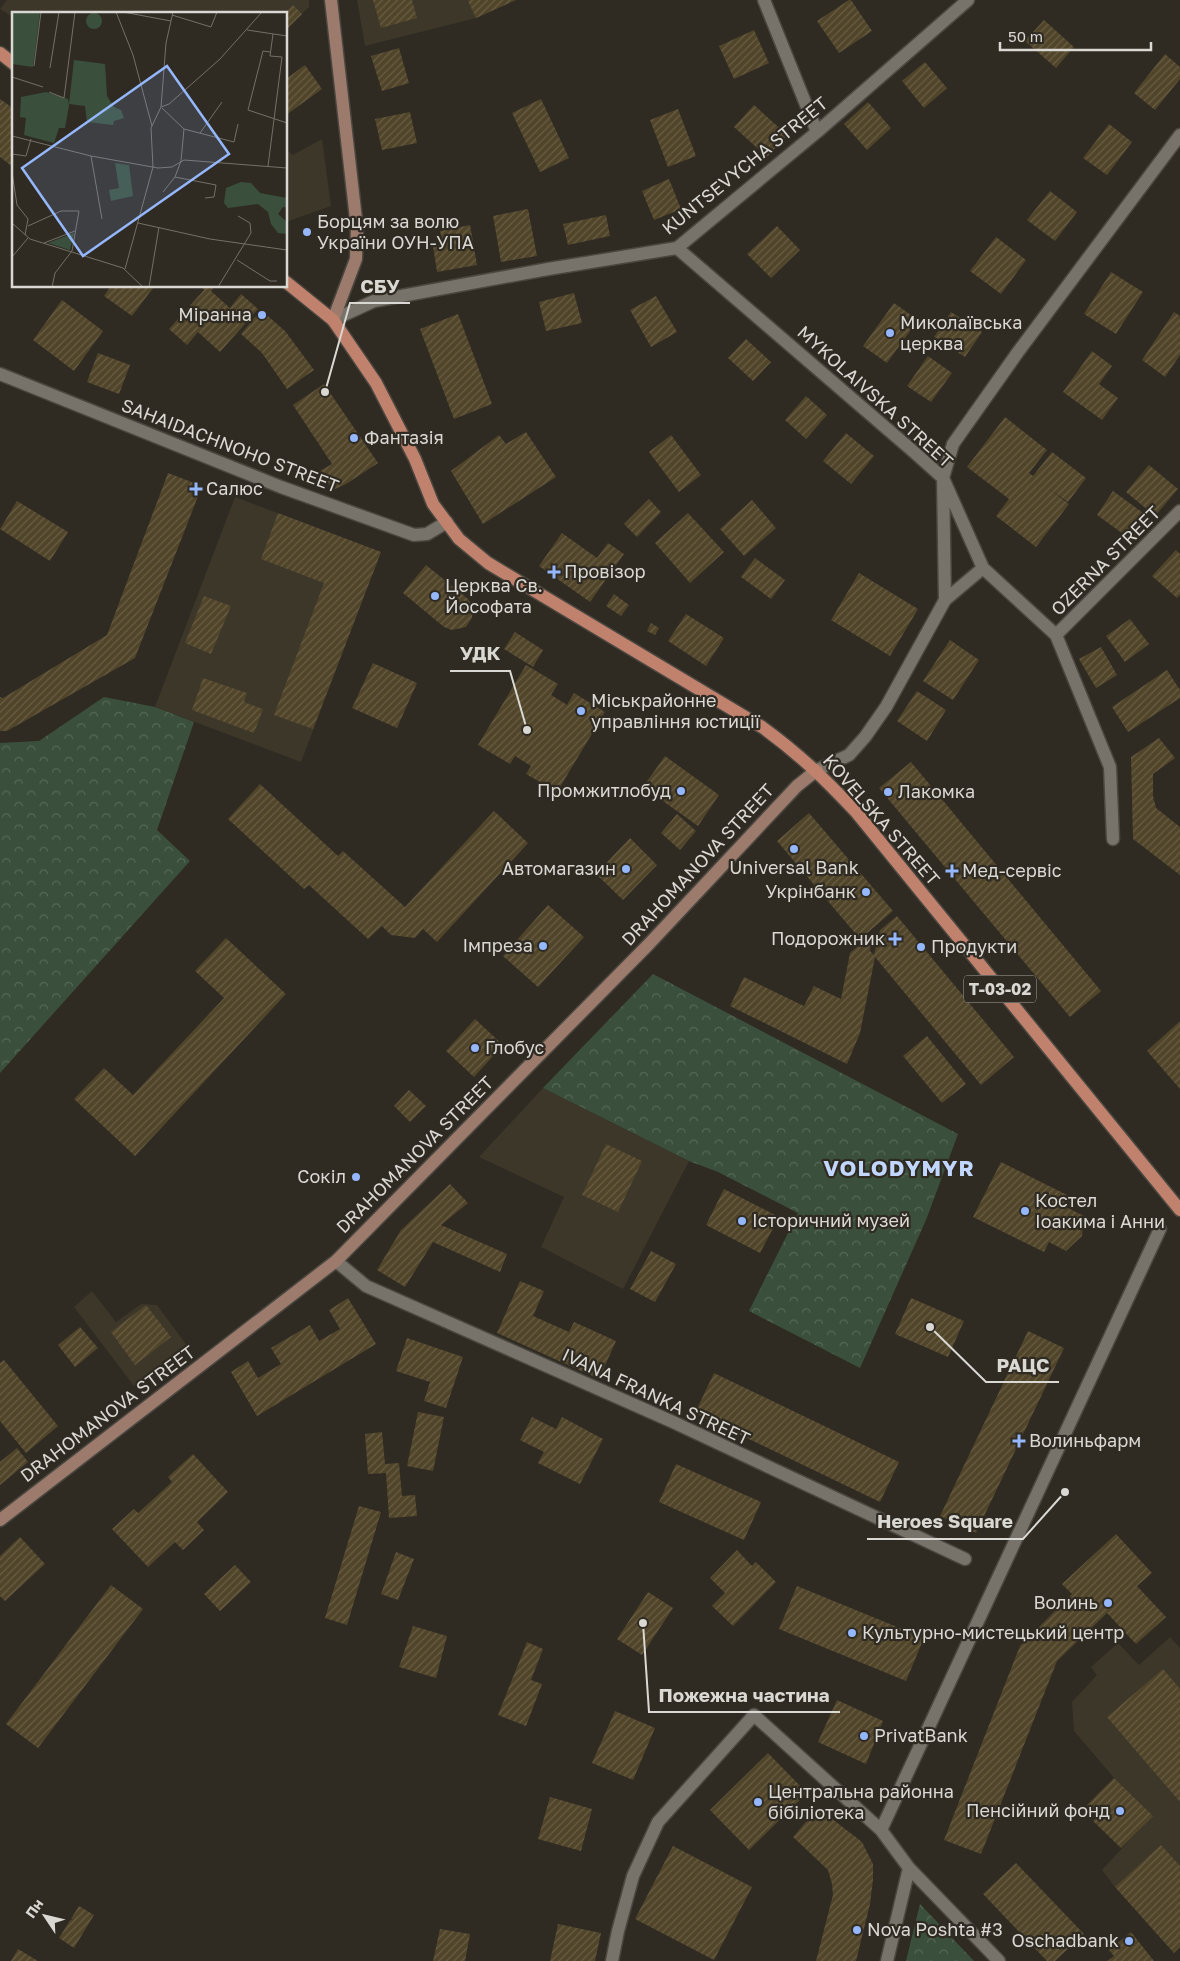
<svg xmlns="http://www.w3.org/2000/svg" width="1180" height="1961" font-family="'Golos Text',sans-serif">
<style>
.built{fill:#3d372a}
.park{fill:url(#park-crowns)}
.building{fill:url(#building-hatch)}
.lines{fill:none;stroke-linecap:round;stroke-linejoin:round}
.street-casing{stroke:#4a4740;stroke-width:15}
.secondary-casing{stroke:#4a4740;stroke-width:15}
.primary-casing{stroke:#4a4740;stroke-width:15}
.street{stroke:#77736a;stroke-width:12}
.secondary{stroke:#9c7a6c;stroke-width:12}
.primary{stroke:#c1826d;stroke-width:12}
.poi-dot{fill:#94b7fd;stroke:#2f2b23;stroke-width:2}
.labels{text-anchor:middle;stroke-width:4.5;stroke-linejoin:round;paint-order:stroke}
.shield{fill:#2f2b23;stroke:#a7a49e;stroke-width:1}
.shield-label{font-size:16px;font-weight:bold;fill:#dad8d3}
.street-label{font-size:18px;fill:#dad8d3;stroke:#2f2b23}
.poi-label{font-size:18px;fill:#dad8d3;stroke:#2f2b23;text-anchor:start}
.district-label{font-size:22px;font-weight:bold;letter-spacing:1px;fill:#c2d7ff;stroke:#2f2b23}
.inset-road{fill:none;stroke:#737069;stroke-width:1}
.view{fill:#94b7fd;fill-opacity:0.15;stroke:#94b7fd;stroke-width:2.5}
.inset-edge{fill:none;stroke:#dad8d3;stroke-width:2.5}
.leader{fill:none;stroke:#dad8d3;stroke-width:2}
.callout-dot{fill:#dad8d3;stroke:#2f2b23;stroke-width:2}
.callout-label{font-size:19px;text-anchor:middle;font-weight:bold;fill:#dad8d3;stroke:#2f2b23;stroke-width:4.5;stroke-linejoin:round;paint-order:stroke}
</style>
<defs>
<pattern id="park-crowns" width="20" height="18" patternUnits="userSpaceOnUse" patternTransform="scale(1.25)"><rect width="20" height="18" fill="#3a503c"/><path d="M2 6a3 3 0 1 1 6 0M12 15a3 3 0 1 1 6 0" fill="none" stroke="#566857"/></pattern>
<pattern id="building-hatch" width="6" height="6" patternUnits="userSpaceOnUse" patternTransform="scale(1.25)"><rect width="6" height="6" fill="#504429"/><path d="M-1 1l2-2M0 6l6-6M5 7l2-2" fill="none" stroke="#695e47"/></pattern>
</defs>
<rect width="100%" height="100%" fill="#2f2b23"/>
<path class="built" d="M7,0H309V7L286,30V14H14V18L0,9Z
M357,0H516L476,18L365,46Z
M322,139L331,206L286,222V150L293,155Z
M235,497L381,552L301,762L155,707Z
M543,1088L689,1161L623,1289L541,1247L564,1197L479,1157Z
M92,1291L116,1322L141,1304L157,1305L188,1347L134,1386L74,1307Z
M1170,1637L1180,1648V1947L1174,1953L1115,1887L1102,1870L1152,1816L1114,1778L1074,1731L1072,1702L1097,1675L1091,1667L1118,1643L1139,1665Z"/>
<path class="park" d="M104,697L155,707L194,722L157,830L190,861L0,1073V743L39,741Z
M653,974L958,1134L926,1220L860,1368L749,1311L798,1213L718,1172L689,1161L543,1088Z
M920,1904L974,1961H906Z"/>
<path class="building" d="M373,0H412L417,18L381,28Z
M470,0H516L476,18L468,1Z
M849,0H851L872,31L839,53L817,21Z
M293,5L302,14L286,30V14H284Z
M1044,20L1074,47L1056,68L1025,41Z
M754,30L769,63L734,79L719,46Z
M399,48L409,83L382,91L371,56Z
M1165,54L1180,67V79L1155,110L1134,93Z
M925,62L947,88L924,108L902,81Z
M305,65L322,89L286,115V79Z
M0,99L14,109V168L0,157Z
M541,99L569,158L540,172L512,113Z
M868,102L891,128L867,150L844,124Z
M754,105L787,135L767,157L734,127Z
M678,109L696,156L668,167L650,120Z
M410,112L417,143L382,150L375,119Z
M1109,124L1132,142L1107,175L1083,158Z
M669,179L681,209L654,220L642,191Z
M1050,191L1077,212L1055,241L1027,220Z
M528,209L537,256L501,262L493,216Z
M606,215L610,236L568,245L563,224Z
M470,225L477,265L437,272L433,246L443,244L440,231Z
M777,226L800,250L771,278L747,254Z
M996,237L1026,260L1001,294L970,271Z
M1111,272L1143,292L1116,334L1084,314Z
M111,286H150L153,288L132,316L104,296Z
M200,286H215L211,291L230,308L241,294L258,309L220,352L198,332L187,345L169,329L204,290Z
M574,293L582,323L546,331L539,302Z
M656,296L677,332L651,347L630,310Z
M62,300L103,331L74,371L33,340Z
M894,303L918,320L887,363L863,346Z
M261,310L285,331L314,370L287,389L262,353L241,334Z
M951,312L982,332L965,357L934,337Z
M1174,312L1180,316V355L1165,377L1142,360Z
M458,314L492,404L454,419L420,329Z
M746,339L771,362L753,381L728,358Z
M1092,351L1112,366L1099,384L1118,398L1102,420L1063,392Z
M98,353L130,365L119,394L87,382Z
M928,356L952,373L931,402L907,386Z
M324,384L378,463L346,484L333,490L320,471L332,464L293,405Z
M806,396L827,415L806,439L785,420Z
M1005,417L1047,450L1029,473L1033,476L1052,452L1086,478L1068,502L1048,488L1069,504L1036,547L996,516L1009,499L967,467Z
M526,432L556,477L483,524L451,471L499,435L506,444Z
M846,433L874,456L851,484L823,461Z
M671,435L701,475L679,492L649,452Z
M1149,465L1178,489L1155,516L1126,492Z
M168,473L202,486L135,658L7,731H0V697L3,698L107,635Z
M1113,491L1150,518L1133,541L1097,515Z
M649,499L661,512L637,537L624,524Z
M752,500L776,528L744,556L720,529Z
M17,501L68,532L50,561L0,529Z
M278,513L381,552L313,729L274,715L324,583L261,559Z
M688,513L724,552L690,583L655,543Z
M562,533L597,558L608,543L624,554L590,602L539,566Z
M1176,550L1180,554V595L1177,598L1152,576Z
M755,558L785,580L771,599L741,577Z
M426,565L468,599L473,607L472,618L466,627L452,630L444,627L403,593Z
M859,573L918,609L890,656L831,620Z
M614,594L629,605L621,616L606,606Z
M204,596L231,606L211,654L185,643Z
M686,614L724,638L706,666L668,641Z
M1130,619L1149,644L1125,662L1106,636Z
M651,623L659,628L655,635L647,631Z
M515,632L543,650L533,667L504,649Z
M950,640L979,660L953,700L923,681Z
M1101,647L1117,675L1096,688L1079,659Z
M373,663L417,683L397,728L352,708Z
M526,665L558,684L551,695L564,703L567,705L574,693L605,712L557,792L526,774L531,766L515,756L510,764L478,745Z
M1167,670L1180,690V698L1128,732L1112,707Z
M203,678L247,693L244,702L263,709L254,733L192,710Z
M917,691L946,710L927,741L897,721Z
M1159,738L1175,758L1153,774V796L1156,808L1180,827V875L1133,839L1131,757Z
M665,756L719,795L698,826L643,787Z
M911,762L1101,991L1070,1017L879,788Z
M260,784L338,856L343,851L405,907L494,811L528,843L437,942L423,929L415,938L391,935L382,926L368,939L309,885L304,889L228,819Z
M809,813L893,911L860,939L777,841Z
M677,814L696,831L680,850L661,833Z
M630,838L657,865L623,900L596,874Z
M548,905L584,937L538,987L503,956Z
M897,916L1014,1057L981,1085L875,957L860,1033L847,1064L730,1006L744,977L804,1006L814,986L841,999L850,953L872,934L870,951L874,955L880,930Z
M226,938L286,994L135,1156L74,1099L104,1068L133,1095L224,998L195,971Z
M475,1019L503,1045L474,1077L446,1051Z
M1180,1021V1089L1147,1051Z
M927,1036L966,1084L942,1103L903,1056Z
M409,1090L426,1106L410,1122L394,1106Z
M606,1144L642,1161L618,1212L582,1195Z
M1001,1162L1071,1197L1066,1207L1084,1216L1082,1236L1066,1251L1049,1242L1044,1252L973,1217Z
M450,1184L468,1203L441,1225L507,1254L500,1272L433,1242L405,1287L377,1270L401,1230Z
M724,1189L779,1217L760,1253L706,1225Z
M651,1251L676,1264L655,1302L630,1289Z
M520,1281L544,1291L533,1316L569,1332L574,1322L616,1341L599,1379L497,1333Z
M348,1298L376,1344L257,1416L231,1372L248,1361L258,1378L281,1364L271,1348L310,1325L319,1341L340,1329L329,1310Z
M911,1298L964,1321L948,1357L895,1334Z
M146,1305L171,1337L135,1365L111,1332Z
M80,1327L98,1348L75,1367L58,1345Z
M1028,1331L1064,1348L976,1533L940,1516Z
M407,1338L463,1357L446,1408L424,1401L430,1382L396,1371Z
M4,1360L58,1426L26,1453L0,1421V1363Z
M714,1373L899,1462L880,1502L695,1413Z
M418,1412L444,1417L433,1471L407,1466Z
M532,1417L556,1429L562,1417L603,1439L580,1484L538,1463L544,1452L520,1440Z
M382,1432L385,1464L399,1463L402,1496L415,1495L417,1516L389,1518L386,1473L368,1474L365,1434Z
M17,1448L28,1462L0,1485V1462Z
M193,1454L228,1492L197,1522L204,1530L183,1550L175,1542L148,1567L112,1529L134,1509L138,1513L172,1482L168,1477Z
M676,1464L761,1502L744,1540L659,1502Z
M359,1506L381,1512L347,1625L325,1618Z
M1116,1534L1152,1573L1137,1586L1166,1617L1136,1644L1107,1613L1057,1661L981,1854L944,1840L1020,1646L1072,1594L1062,1584Z
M20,1537L45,1564L5,1601L0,1596V1556Z
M737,1550L752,1566L756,1562L776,1582L733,1626L712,1606L725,1593L710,1578Z
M396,1552L414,1559L398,1600L381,1594Z
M235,1565L251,1582L220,1611L204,1594Z
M111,1585L143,1609L38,1748L6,1724Z
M797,1586L924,1638L906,1681L779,1629Z
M648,1592L673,1608L642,1655L617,1639Z
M413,1626L447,1636L436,1678L399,1667Z
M527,1642L543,1649L531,1680L542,1684L526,1726L498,1715Z
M1163,1669L1180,1689V1802L1107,1717Z
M837,1700L883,1721L866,1764L818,1742Z
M615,1711L655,1728L633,1780L592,1763Z
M768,1753L807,1793L749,1850L710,1810Z
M1114,1778L1153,1816L1121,1848L1093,1821L1098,1816L1087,1805Z
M550,1797L592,1809L581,1851L538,1839Z
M818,1808L862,1842L873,1864V1880L870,1904L856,1961H816L833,1895L832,1884L828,1870L793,1837Z
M1161,1845L1180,1866V1947L1174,1953L1115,1887Z
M673,1846L752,1887L714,1960L635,1919Z
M1016,1863L1084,1934L1055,1961H1047L983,1894Z
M79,1906L94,1915L74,1948L59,1938Z
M558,1924L601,1933L595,1961H550Z
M440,1929L470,1934L465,1961H433Z
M1131,1932L1154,1961H1107L1114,1956L1109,1950Z
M18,1949L38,1961H11Z"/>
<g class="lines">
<g class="street-casing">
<path id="street" d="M764,0L817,132
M677,248L914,452L943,478L983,568L1056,635L1110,767L1113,839
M333,320L374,301L548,269L677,248L817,132L968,0
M0,374L281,487L414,535L427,534L447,522
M945,600L983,568
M1056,635L1180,511
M817,770L849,755L865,737L886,707L945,600L943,478L953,444L1018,352L1180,135
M336,1261L366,1286L673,1422L965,1559
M881,1830L1160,1229
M612,1961L618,1931L633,1876L658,1822L754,1715L881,1830L909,1868L999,1961
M887,1961L909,1868"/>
</g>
<g class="secondary-casing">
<path id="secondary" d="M331,0L357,228L356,259L333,320
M0,1520L336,1261L648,945L797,786L817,770"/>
</g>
<g class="primary-casing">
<path id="primary" d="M0,53L14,64
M286,282L333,320L376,383L415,459L433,504L459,539L488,563L762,727C798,753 825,779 856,812L1180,1210"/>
</g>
<use href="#street" class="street"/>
<use href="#secondary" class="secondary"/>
<use href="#primary" class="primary"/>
</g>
<g class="poi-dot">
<circle cx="307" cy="232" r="5"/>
<circle cx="262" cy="315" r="5"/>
<circle cx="890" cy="333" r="5"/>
<circle cx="354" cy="438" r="5"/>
<path d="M193.5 481.5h5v5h5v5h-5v5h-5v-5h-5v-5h5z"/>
<path d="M551.5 564.5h5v5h5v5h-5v5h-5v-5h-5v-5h5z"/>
<circle cx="435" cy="596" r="5"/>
<circle cx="581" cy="711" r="5"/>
<circle cx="681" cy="791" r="5"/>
<circle cx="888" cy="792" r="5"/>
<circle cx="794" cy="849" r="5"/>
<circle cx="626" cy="869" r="5"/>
<path d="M949.5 863.5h5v5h5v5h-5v5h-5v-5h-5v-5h5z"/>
<circle cx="866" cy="892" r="5"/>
<path d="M892.5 931.5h5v5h5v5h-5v5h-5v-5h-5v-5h5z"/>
<circle cx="543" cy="946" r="5"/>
<circle cx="921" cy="947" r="5"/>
<circle cx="475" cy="1048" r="5"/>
<circle cx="356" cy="1177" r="5"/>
<circle cx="1025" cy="1211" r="5"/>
<circle cx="742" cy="1221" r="5"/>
<path d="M1016.5 1433.5h5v5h5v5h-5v5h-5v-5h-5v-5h5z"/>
<circle cx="1108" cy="1603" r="5"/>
<circle cx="852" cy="1633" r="5"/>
<circle cx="864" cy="1736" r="5"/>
<circle cx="758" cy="1802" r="5"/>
<circle cx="1120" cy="1811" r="5"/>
<circle cx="857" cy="1930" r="5"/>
<circle cx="1129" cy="1941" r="5"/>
</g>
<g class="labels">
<rect class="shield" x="964" y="975.5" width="72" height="27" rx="4"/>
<g class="shield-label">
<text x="1000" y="995">Т-03-02</text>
</g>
<g class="street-label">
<text transform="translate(745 166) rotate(-39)" y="6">KUNTSEVYCHA STREET</text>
<text transform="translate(875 397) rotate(42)" y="6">MYKOLAIVSKA STREET</text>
<text transform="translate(230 446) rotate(21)" y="6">SAHAIDACHNOHO STREET</text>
<text transform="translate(1106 561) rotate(-45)" y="6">OZERNA STREET</text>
<text transform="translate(881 820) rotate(49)" y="6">KOVELSKA STREET</text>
<text transform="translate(698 865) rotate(-47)" y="6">DRAHOMANOVA STREET</text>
<text transform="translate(415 1155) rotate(-45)" y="6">DRAHOMANOVA STREET</text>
<text transform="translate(656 1397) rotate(25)" y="6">IVANA FRANKA STREET</text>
<text transform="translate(108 1414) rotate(-37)" y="6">DRAHOMANOVA STREET</text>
</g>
<g class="poi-label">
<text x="317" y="228">Борцям за волю<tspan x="317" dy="21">України ОУН-УПА</tspan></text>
<text x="252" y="321" text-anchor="end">Міранна</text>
<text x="900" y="329">Миколаївська<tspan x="900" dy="21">церква</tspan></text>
<text x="364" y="444">Фантазія</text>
<text x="206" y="495">Салюс</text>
<text x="564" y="578">Провізор</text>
<text x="445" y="592">Церква Св.<tspan x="445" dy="21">Йософата</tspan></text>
<text x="591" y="707">Міськрайонне<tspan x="591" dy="21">управління юстиції</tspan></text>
<text x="671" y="797" text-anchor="end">Промжитлобуд</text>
<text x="898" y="798">Лакомка</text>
<text x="794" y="874" text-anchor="middle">Universal Bank</text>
<text x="616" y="875" text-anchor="end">Автомагазин</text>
<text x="962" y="877">Мед-сервіс</text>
<text x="856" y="898" text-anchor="end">Укрінбанк</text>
<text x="885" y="945" text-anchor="end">Подорожник</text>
<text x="533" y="952" text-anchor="end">Імпреза</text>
<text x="931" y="953">Продукти</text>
<text x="485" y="1054">Глобус</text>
<text x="346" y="1183" text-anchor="end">Сокіл</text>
<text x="1035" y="1207">Костел<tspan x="1035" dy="21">Іоакима і Анни</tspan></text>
<text x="752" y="1227">Історичний музей</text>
<text x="1029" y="1447">Волиньфарм</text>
<text x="1098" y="1609" text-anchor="end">Волинь</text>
<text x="862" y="1639">Культурно-мистецький центр</text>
<text x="874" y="1742">PrivatBank</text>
<text x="768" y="1798">Центральна районна<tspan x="768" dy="21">бібіліотека</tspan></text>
<text x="1110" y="1817" text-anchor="end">Пенсійний фонд</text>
<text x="867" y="1936">Nova Poshta #3</text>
<text x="1119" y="1947" text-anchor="end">Oschadbank</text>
</g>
<g class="district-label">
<text x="899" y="1176">VOLODYMYR</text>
</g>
</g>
<g transform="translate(12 12)">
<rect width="275" height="275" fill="#2f2b23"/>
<path d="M229,170L239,171L248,181L275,186V196L271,195L266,202L275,210L274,222L266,221L259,212L256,200L246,192L216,196L212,191L214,176Z" fill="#3a503c"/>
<path d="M0,0H28L21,55L0,52Z" fill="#3a503c"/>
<path d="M62,48L93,52L95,84L102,95L109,98L112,106L102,109L101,113L75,110L73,94L57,92ZM103,151L117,153L121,184L99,189L97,178L107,176ZM62,221L58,238L36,231Z" fill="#3a503c"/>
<path d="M74 9a8 8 0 1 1 16 0a8 8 0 1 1-16 0ZM34,80L56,87L57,93L53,116H47L42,131L12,123L14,106L8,105L9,85Z" fill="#3a503c"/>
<path class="inset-road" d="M104,0L121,43L140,114M111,0L159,9M160,3L199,15L205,0M235,18L275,24M258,40L251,39L236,98L275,111M22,54L29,0M38,56L47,0M0,65L31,75M37,80L52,86L63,0M149,95L157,92L208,47L250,0M150,96L172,117L222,130L226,112M188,121L210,90M0,124L79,144L146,156L160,155L172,148L275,156M0,142L14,144L19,127M79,144L90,207M256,154L270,45L258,44L261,22M0,160L5,193L16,207L13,223M163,165L204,173L202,185L193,186M151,180L163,165L169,149L172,117M0,211L18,227L111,256L131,275M126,211L198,227L275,238M16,214L49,199H67L60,239L43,261L40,275M32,231L63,219M0,245L16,226M225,248L258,269H265M113,257L141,155L139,116L149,95L154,31L161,0M137,275L147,215M206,275L239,221L238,211L226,204"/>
<path class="view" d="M155,54L217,142L71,244L10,156Z"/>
<rect width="275" height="275" class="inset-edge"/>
</g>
<path class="leader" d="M325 392L350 303H410M527 730L510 671H450M930 1327L986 1382H1059M1065 1492L1023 1539H867M643 1623L649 1712H840"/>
<g class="callout-dot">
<circle cx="325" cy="392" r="5"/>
<circle cx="527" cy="730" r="5"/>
<circle cx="930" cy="1327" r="5"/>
<circle cx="1065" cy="1492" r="5"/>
<circle cx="643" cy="1623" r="5"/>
</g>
<g class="callout-label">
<text x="380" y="293">СБУ</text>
<text x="480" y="660">УДК</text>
<text x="1023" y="1372">РАЦС</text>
<text x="945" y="1528">Heroes Square</text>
<text x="744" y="1702">Пожежна частина</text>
</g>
<g transform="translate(45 1916) rotate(305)" stroke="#2f2b23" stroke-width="4" paint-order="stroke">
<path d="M0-4L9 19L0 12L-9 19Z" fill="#dad8d3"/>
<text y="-8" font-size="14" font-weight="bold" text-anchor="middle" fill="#dad8d3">Пн</text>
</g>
<path d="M1000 42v8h151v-8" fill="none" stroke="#dad8d3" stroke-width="2.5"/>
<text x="1008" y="42" font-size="15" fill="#dad8d3" stroke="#2f2b23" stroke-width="4" paint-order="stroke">50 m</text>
</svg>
